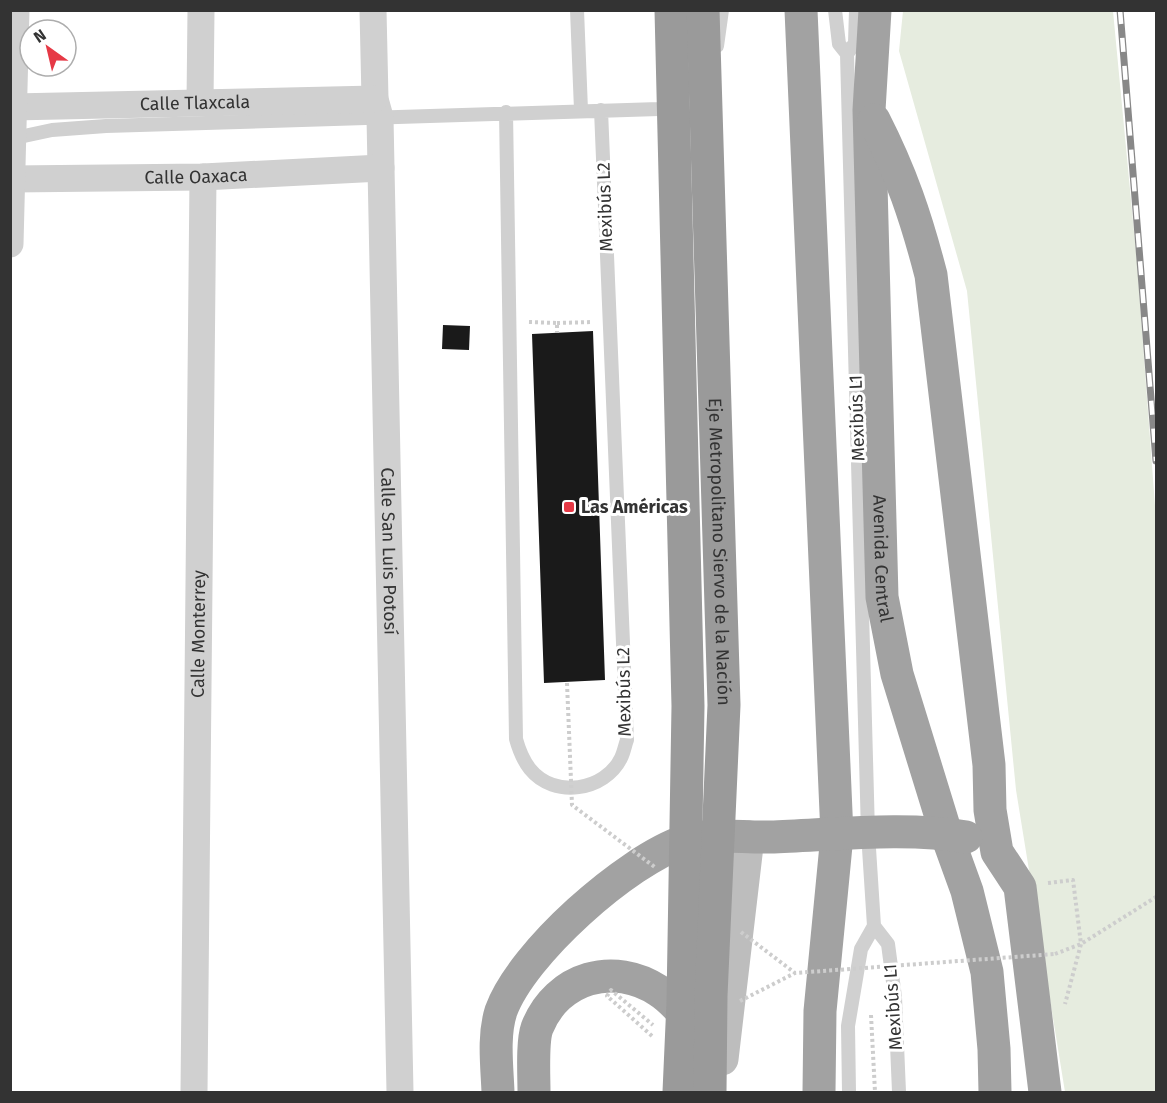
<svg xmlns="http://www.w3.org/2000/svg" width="1167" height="1103" font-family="'Fira Sans',sans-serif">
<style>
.green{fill:#e6ecdf}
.building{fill:#1a1a1a}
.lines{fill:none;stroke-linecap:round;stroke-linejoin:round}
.path{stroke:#cdcdcd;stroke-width:4;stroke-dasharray:3 3;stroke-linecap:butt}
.service{stroke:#d0d0d0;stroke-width:14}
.minor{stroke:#d0d0d0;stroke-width:27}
.secondary{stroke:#bdbdbd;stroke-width:33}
.trunk{stroke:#a2a2a2;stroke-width:33}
.rail-casing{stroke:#888;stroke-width:7}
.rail{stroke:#fff;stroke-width:4.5;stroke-dasharray:14;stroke-linecap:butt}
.path-bridge{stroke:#cdcdcd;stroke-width:4;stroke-dasharray:3 3;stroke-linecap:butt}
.motorway-bridge{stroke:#9a9a9a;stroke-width:33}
.poi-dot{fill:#e63946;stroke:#fff;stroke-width:2}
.labels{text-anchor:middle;stroke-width:6;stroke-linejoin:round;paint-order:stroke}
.street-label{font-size:18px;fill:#333;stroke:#fff}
.poi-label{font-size:18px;font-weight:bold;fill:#333;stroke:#fff;text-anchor:start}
</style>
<rect width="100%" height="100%" fill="#fff"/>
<path class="green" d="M903,11H1113L1137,263L1156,519V1092H1065L1016,790L967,291L899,51Z"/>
<path class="building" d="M443,325L470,326L469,350L442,349Z
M593,331L605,680L544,683L532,334Z"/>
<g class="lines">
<path class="path" d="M529,322L557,323V333
M557,323L592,322
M1048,883L1073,880L1081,944L1065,1004
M1055,954L1081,944L1156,897
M871,1015L875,1092"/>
<path class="service" d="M577,10L581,110
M835,10L839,44L847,54
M717,46L722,10
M506,112L516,739C519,750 523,760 530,769C554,799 605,791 621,758C624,752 625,745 627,740L601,110
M10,139L52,130L106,126L659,109L672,104
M874,926L888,944L895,997L899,1092
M849,1092L848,1026L861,949L874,926L868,833L847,54L855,43L856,10"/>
<g class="minor">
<path id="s1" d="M373,10L375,99L380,117L381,168L400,1092"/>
<path d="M200,102L201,10"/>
<path id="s2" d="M13,107L375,99"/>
<path id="s3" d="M12,179L203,177L381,168"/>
<path d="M10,244L16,10"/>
<path id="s4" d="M194,1092L203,177"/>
</g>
<path class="secondary" d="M722,1059L748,837"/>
<g class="trunk">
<path d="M801,10L837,835L820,1011L819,1092"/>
<path id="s5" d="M875,10L869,110L882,597L897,674L946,833L967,891L987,972L994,1049L995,1092"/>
<path d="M874,120C901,173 916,217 931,275L989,765L990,810L997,852L1020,887L1045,1092"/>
<path d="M498,1092C497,1066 493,1036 501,1011C522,953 626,861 685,841C712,832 742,838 770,837C831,835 907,826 966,837"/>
<path d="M534,1092C534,1076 532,1042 537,1028C557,977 614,961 659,991C674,1000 686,1017 698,1030"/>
</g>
<g class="rail-casing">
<path id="rail" d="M1120,10L1156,461"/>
</g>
<use href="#rail" class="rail"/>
<path class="path-bridge" d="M567,683L572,805L656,868
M741,932L795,973L1055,954
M740,1001L795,973
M652,1036L607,996L611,990L653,1025"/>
<g class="motorway-bridge">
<path d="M671,10L688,706L683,1002L679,1092"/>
<path id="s6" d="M703,10L724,705L711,996L710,1092"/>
</g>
</g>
<rect class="poi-dot" x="563" y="501" width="12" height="12" rx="3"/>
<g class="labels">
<g class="street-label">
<text dy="6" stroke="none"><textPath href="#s2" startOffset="182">Calle Tlaxcala</textPath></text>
<text dy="6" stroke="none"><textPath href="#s3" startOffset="184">Calle Oaxaca</textPath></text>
<text transform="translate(605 207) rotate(-92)" y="6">Mexibús L2</text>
<text transform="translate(857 418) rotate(-92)" y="6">Mexibús L1</text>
<text dy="6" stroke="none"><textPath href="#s1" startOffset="542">Calle San Luis Potosí</textPath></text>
<text dy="6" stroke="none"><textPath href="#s6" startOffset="542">Eje Metropolitano Siervo de la Nación</textPath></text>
<text dy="6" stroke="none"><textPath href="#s5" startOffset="549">Avenida Central</textPath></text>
<text dy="6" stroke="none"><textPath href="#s4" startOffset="458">Calle Monterrey</textPath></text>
<text transform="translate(624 692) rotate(-91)" y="6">Mexibús L2</text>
<text transform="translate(893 1007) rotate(-94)" y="6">Mexibús L1</text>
</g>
<g class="poi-label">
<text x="581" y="513">Las Américas</text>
</g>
</g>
<rect width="1167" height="1103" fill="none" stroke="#333333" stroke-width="24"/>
<g transform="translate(48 48) rotate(326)"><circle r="28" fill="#ffffff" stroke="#adadad" stroke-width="1.5"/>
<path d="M0-4.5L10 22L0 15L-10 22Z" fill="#e63946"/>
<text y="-9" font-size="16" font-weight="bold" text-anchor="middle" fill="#333333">N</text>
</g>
</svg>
